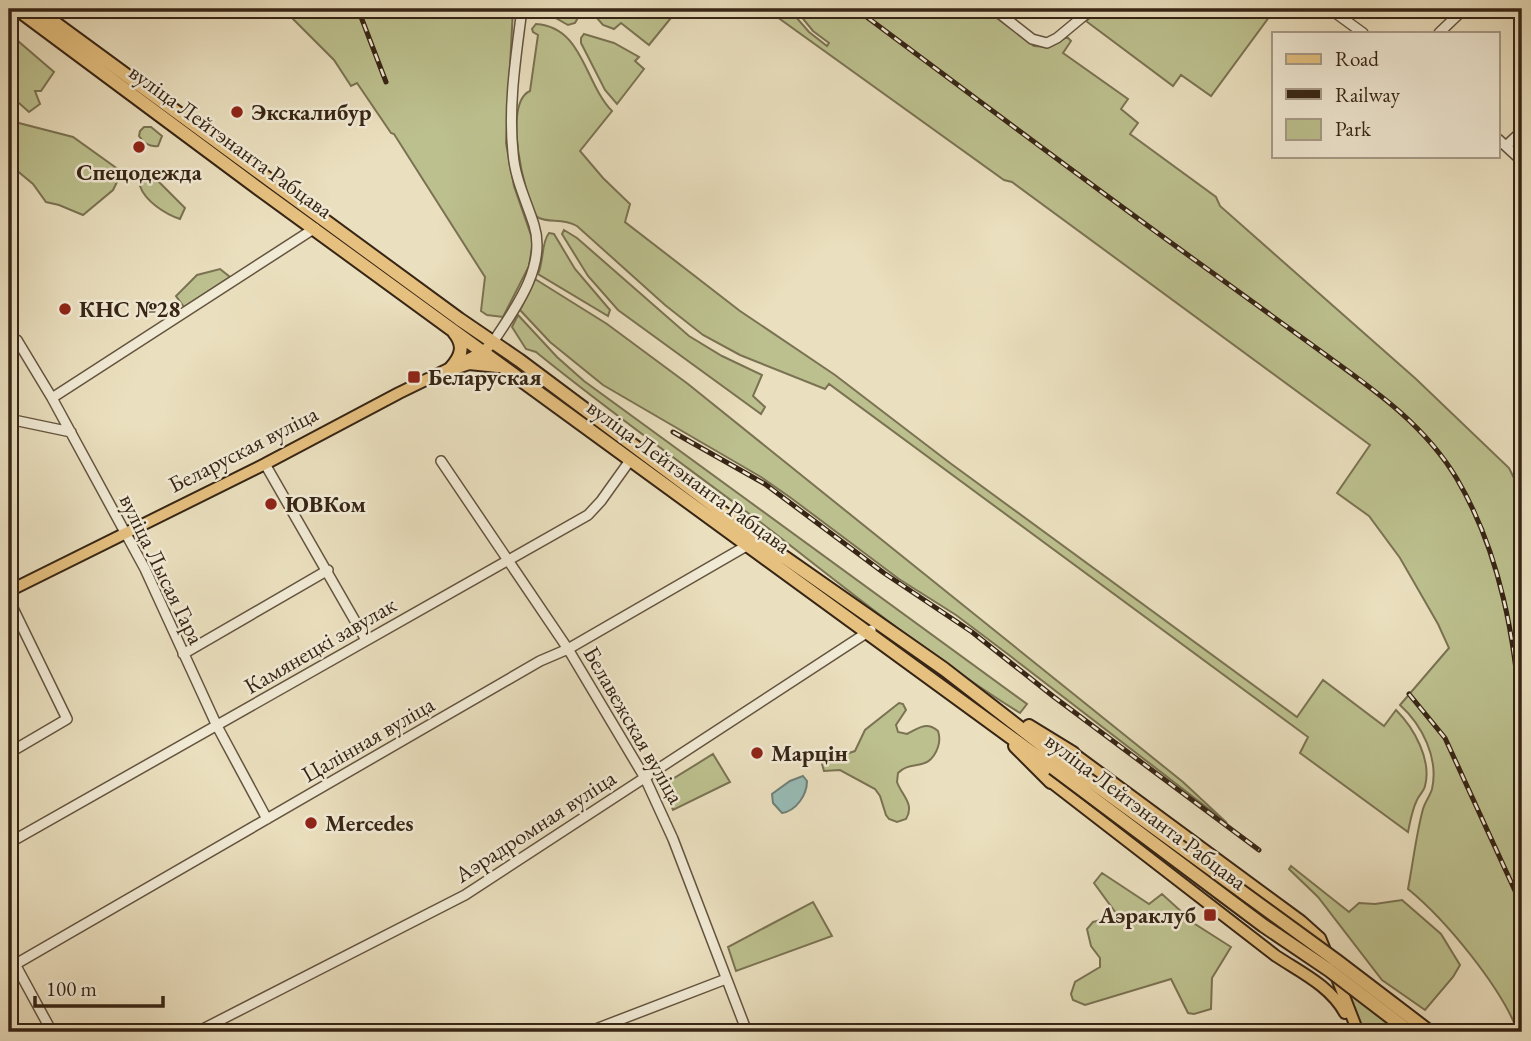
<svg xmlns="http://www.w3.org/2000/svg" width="1531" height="1041" font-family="'EB Garamond',serif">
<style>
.green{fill:#bcc08e;stroke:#7a7252;stroke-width:2}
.water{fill:#98bcb6;stroke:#718076;stroke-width:2}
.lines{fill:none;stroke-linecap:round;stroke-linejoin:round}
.minor-casing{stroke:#64543f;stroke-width:12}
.major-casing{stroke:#372515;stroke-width:14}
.highway-casing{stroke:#372515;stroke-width:16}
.minor{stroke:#f1ead5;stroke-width:9}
.major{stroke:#e5c07f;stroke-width:10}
.highway{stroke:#e5c07f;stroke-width:12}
.rail-casing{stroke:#372515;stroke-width:5}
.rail{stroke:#f1ead5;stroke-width:2.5;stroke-dasharray:8;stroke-linecap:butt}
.highway-bridge-casing{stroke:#372515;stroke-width:16;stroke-linecap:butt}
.highway-bridge{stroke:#e5c07f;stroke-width:12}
.poi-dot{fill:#8f2418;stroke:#f1ead5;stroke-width:2.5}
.labels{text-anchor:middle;stroke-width:5;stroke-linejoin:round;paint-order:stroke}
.poi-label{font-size:23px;font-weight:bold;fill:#372515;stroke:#f1ead5;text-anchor:start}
.street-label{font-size:23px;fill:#372515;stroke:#f1ead5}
</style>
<rect width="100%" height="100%" fill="#eadfbe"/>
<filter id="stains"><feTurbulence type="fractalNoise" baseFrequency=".00286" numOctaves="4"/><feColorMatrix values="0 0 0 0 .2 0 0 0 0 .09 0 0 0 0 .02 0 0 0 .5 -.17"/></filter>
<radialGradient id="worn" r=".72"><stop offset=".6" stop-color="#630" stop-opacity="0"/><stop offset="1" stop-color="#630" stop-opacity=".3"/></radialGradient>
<path class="green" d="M283,9H513L506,143L514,186L533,241L529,266L503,317L487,315L481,311L485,277L394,134L391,133L357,83L351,86L334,60Z
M540,9H578L579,16L575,23L568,25Z
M589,9H672L675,13L649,45L621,23L614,29L603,25Z
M766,9H789L809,32L827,46L829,43L813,31L795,9H985L1034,46L1049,47L1067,37L1071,41L1063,53L1128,99L1121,109L1138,123L1130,134L1216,197L1220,206L1416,379L1509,468L1522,494V1032H1518C1501,987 1446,920 1408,889C1413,863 1416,835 1423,809C1425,802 1430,796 1432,789C1439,758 1422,725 1400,705L1449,648L1438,624L1400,558L1369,516L1337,493L1370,445L1012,182L1004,180Z
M1101,9H1275L1211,96L1181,75L1173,86L1086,21Z
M536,24C583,27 584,82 612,111L580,151L603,178L630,204L625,222L740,311L835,375L950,463L1297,717L1323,680L1384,726L1396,710C1414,728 1432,760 1425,786C1424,791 1419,795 1417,800C1412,810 1410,822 1408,832L1300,753L1308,737L829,384L825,389L740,355L703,335L665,305L577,226C561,217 550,224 537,217C524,196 502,103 530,91L538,35L533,32L532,29Z
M584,34L614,43L639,57L635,61L644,69L617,104L605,90L581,43V38Z
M18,41L54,72L41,91H35L40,104L29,112L19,103H9V54Z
M9,117L15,122L73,137L122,172L113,190L83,215L59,205L46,202L33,184L9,164Z
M144,127H151L162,136L158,146C150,147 144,144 139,136L140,131Z
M146,179L159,182L185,208L180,219C165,214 145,201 140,186Z
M564,230L577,238L689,336L722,356L762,375L753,396L765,407L761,414L618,310L588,276L562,234Z
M549,233L554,234L575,269L610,310L608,316L538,274C544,261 541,243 549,233Z
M220,269L230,277L184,307L176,296L197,275Z
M535,279L607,324L688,384L1183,782L1227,823L1009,655L956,615L899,579L791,498L761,477L603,385L550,342L520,310Z
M518,315L557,357L584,381L1027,704L1020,713C932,658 850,592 768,528C690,469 611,413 536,352L526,349L512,327Z
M899,703L903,704L906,710L896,725L898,732L907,734C918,728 927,721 938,731C940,737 940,741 938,747C929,773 911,759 898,773L897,782C902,796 915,804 906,819L897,822L889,819L886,815L880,796L875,789L840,770L824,771L822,764C830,750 842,757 855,751L865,730Z
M713,754L730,782L673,810L663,785Z
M1291,866L1349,912L1359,903L1375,904L1402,900L1441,934L1460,965L1453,977L1425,1010L1382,980L1318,897L1289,869Z
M1102,873L1149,904L1162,894L1195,924L1231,947L1212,978L1211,1009L1194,1014L1188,1013L1171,979L1085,1005L1073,1000L1071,994L1075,982L1100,967V958L1091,946L1087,929L1093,922L1118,916L1094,883Z
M813,902L832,936L736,971L728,947Z
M1349,994H1351L1401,1032H1362Z"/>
<path class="water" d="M803,776L807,781C807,795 796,811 782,813L773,803L772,794L790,781Z"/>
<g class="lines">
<g class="minor-casing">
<path id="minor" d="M994,9L1032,39L1047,43L1057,38L1092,9
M1330,9L1363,33
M1439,33L1464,9
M1498,139L1522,161
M1506,146L1522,131
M17,340L52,398L145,569L217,726L267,819
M493,342C515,309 547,266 534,225C526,200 515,179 513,153C508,106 516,56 522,9
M52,398L315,228
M9,419L71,432
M441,461L568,649L645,778L673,839L747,1032
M265,464L366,640
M9,600L67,719L9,753
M183,654L328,570
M9,843L588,515L601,501L631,459
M9,953L52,1032
M9,968L540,661L568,649L748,545
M197,1032L465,895L871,630
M588,1032L726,979"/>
</g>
<g class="major-casing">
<path id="major" d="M9,591L265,464L399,393L483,352L493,342
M1073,753L1301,921L1320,938L1327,955
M1051,782L1276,956C1302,973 1330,986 1345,1013
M1335,973L1358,1032"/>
</g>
<g class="highway-casing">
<path id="highway" d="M17,9L255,186L1053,768
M36,9L459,319L519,360L757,538L944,669L1060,759
M451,368C462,356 465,345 454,332
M451,369L469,363L498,366
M1029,726L1073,753
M1015,746L1051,782"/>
</g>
<use href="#minor" class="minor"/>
<use href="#major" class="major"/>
<use href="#highway" class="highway"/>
<g class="rail-casing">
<path id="rail" d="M358,9L386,82
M856,9C970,94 1084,180 1199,263C1239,292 1279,321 1319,350C1370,387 1424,423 1457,479C1501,554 1515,640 1522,726
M673,432L765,484L884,573L972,632L1054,697L1259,850
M1409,694L1445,738L1522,906"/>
</g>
<use href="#rail" class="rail"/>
<g class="highway-bridge-casing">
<path id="highway-bridge" d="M1060,759L1337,961L1430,1032
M1053,768L1264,926L1329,970L1410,1032"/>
</g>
<use href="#highway-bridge" class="highway-bridge"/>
</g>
<g class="poi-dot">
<circle cx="237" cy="112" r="7"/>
<circle cx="139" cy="147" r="7"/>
<circle cx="65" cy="309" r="7"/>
<rect x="407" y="370" width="14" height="14" rx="3.5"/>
<circle cx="271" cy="504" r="7"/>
<circle cx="757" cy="753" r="7"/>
<circle cx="311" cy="823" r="7"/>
<rect x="1203" y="908" width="14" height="14" rx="3.5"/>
</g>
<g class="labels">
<g class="poi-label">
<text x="251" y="120">Экскалибур</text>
<text x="139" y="180" text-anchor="middle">Спецодежда</text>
<text x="79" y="317">КНС №28</text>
<text x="428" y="385">Беларуская</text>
<text x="285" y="512">ЮВКом</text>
<text x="771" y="761">Марцін</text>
<text x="325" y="831">Mercedes</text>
<text x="1196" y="923" text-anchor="end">Аэраклуб</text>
</g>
<g class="street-label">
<text transform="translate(231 141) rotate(36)" y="8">вуліца Лейтэнанта Рабцава</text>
<text transform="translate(243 449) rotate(-27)" y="8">Беларуская вуліца</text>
<text transform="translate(689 476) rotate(36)" y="8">вуліца Лейтэнанта Рабцава</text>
<text transform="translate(162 569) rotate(64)" y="8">вуліца Лысая Гара</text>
<text transform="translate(320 645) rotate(-30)" y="8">Камянецкі завулак</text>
<text transform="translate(634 725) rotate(60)" y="8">Белавежская вуліца</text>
<text transform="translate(368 739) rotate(-30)" y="8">Цалінная вуліца</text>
<text transform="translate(1146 811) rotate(37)" y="8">вуліца Лейтэнанта Рабцава</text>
<text transform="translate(535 826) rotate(-33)" y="8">Аэрадромная вуліца</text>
</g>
</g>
<rect width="1531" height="1041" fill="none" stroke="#eadfbe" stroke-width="35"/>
<rect x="10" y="10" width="1510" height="1020" fill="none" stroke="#372515" stroke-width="3.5"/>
<rect x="18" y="18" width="1496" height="1006" fill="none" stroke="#372515" stroke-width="2"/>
<rect x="1272" y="32" width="228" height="126" fill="#f1ead5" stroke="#a79b88" stroke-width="2"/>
<rect x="1286" y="54" width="35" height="10" fill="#e5c07f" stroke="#a79b88" stroke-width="2"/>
<text x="1335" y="66" font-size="21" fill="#372515">Road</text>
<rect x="1286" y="89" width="35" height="10" fill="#372515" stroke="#a79b88" stroke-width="2"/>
<text x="1335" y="102" font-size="21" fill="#372515">Railway</text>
<rect x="1286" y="119" width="35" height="21" fill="#bcc08e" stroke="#a79b88" stroke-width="2"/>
<text x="1335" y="136" font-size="21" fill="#372515">Park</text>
<path d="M35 996v10h128v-10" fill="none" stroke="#372515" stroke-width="3.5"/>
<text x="46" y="996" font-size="21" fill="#372515" stroke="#f1ead5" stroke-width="5" paint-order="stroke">100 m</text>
<rect width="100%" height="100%" filter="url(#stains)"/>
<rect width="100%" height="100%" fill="url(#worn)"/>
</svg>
